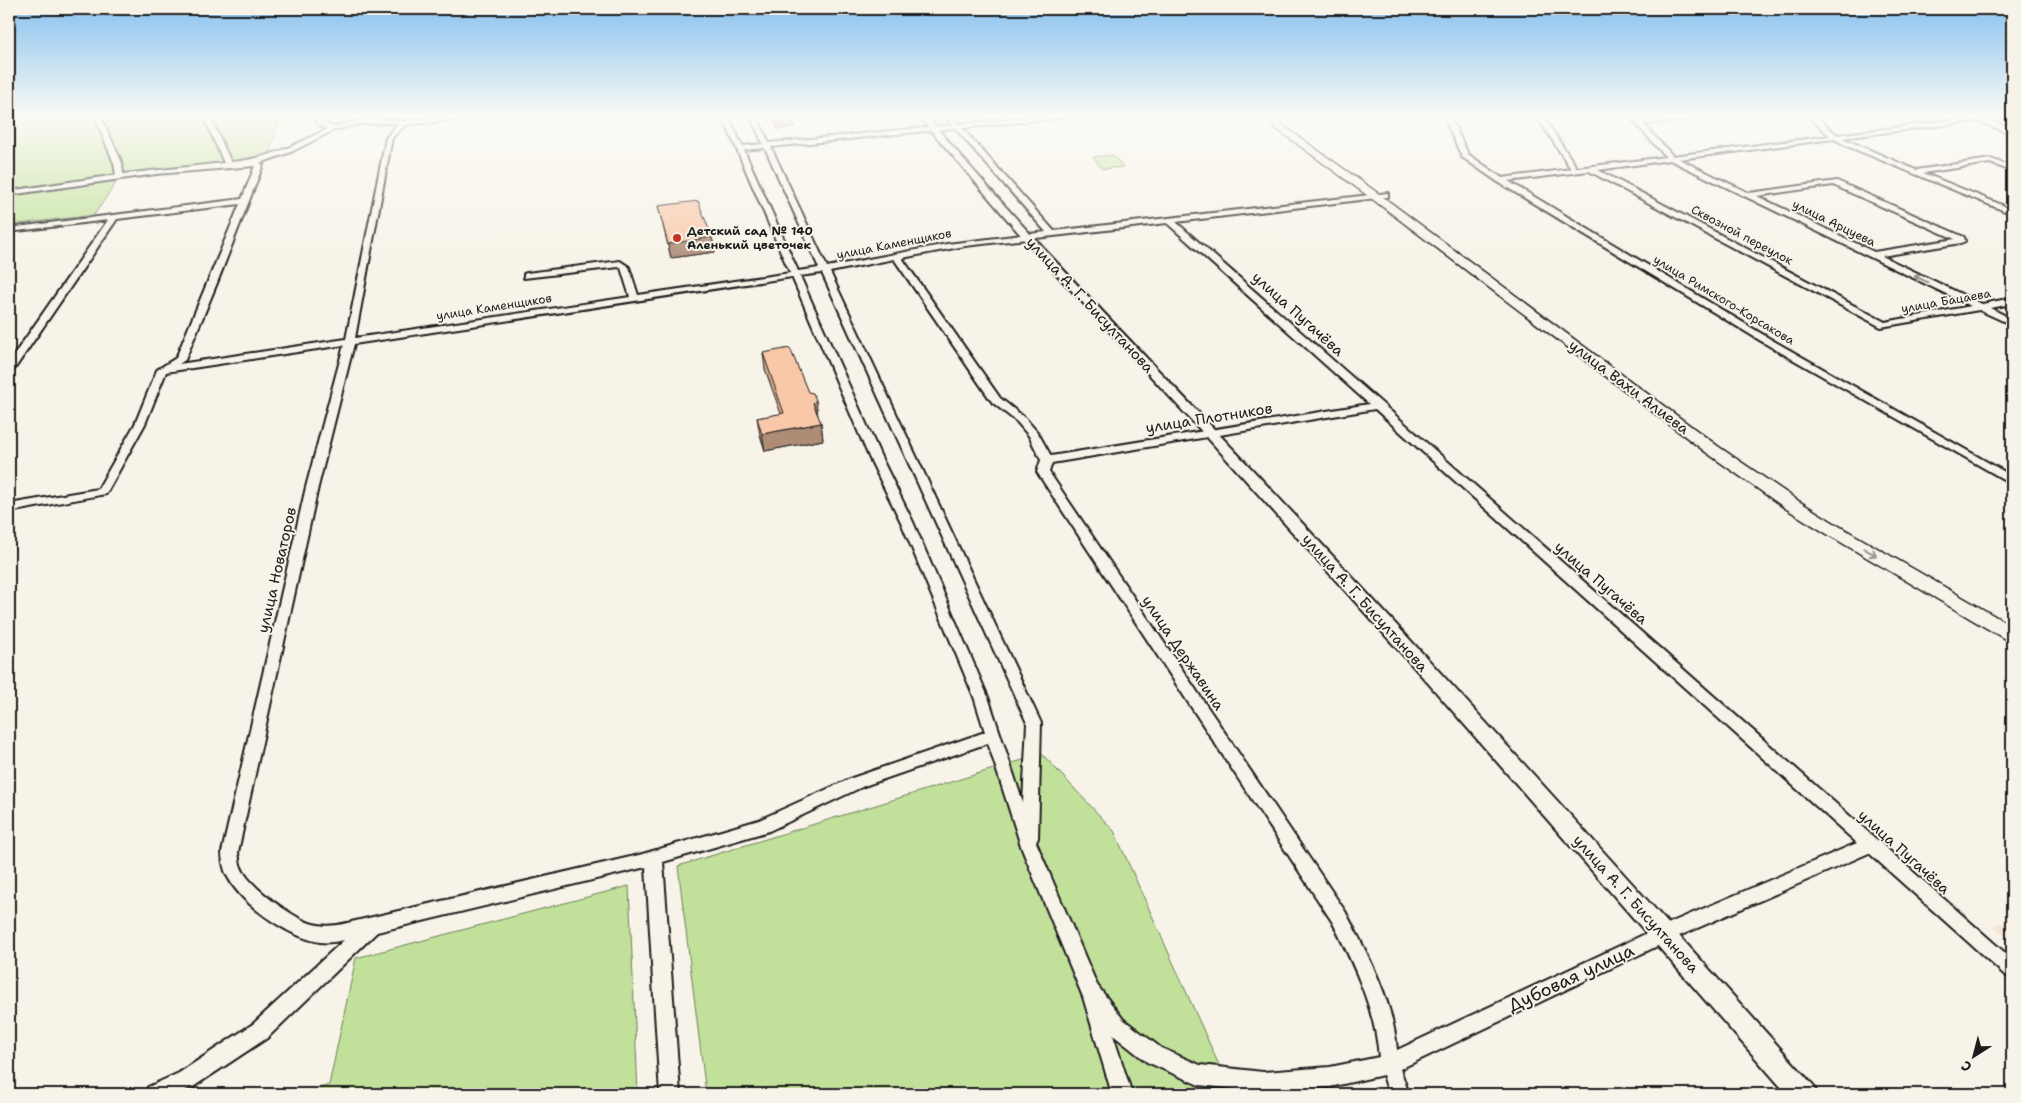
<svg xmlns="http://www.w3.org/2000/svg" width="2021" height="1103" font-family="'Shantell Sans',sans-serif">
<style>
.built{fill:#f8e6d5}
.green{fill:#c1e19a;stroke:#6e7e5b}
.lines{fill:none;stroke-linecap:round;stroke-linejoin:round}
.minor-casing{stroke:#1c1c1c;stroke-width:4}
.tertiary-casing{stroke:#1c1c1c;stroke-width:4}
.secondary-casing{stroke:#1c1c1c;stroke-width:3}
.minor{fill:#f7f3e8;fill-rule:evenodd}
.tertiary{fill:#f7f3e8;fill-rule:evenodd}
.secondary{fill:#f7f3e8;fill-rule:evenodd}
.wall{fill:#d6ac90;stroke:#1c1c1c}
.shaded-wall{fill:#ae8c76;stroke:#1c1c1c}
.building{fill:#f9c8a8;stroke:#1c1c1c}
.oneway{stroke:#94928c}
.poi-dot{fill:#c8321e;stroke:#f7f3e8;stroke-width:2}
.labels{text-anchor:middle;stroke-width:4;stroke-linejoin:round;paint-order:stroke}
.far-street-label{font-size:12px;fill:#1c1c1c;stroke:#f7f3e8}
.far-poi-label{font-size:12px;font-weight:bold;fill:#1c1c1c;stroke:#f7f3e8;text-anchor:start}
.street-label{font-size:15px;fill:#1c1c1c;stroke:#f7f3e8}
.near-street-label{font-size:18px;fill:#1c1c1c;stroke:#f7f3e8}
</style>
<rect width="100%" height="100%" fill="#f7f3e8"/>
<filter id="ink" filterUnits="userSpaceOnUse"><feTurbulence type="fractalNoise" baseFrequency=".02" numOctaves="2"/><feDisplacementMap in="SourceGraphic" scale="10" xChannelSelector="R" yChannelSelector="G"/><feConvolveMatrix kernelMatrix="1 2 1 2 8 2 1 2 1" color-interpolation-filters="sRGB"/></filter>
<g filter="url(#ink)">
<path class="built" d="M328,115H415L324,124Z
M2012,919V943L1993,926Z"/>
<path class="green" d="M33,115H281L266,162L120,177L94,215L9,225V119Z
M1113,155L1123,167L1102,169L1093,157Z
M1042,754L1114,831L1232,1094H706L678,866Z
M629,886L638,1094H300L329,1085L356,958Z"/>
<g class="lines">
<g class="minor-casing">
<path id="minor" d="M9,115H21L9,118Z
M94,115H100L122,163L123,174L224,163L203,115H209L231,162C268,159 294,146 327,129L319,125L312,115H318L323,123L333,127L359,120L383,119L403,121L465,115H485L482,117L405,125L392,138L355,338L630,297L621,268L619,267L524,278V274L527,273L620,261L629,267L638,295L790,273L722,115H728L742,146L763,144L750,115H756L769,143L952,125L944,115H950L959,124L1050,115H1070L1067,117L962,128L1054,231L1388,193V197H1385L1176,222L2012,959V978L2006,976L1869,853L1670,940L1400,1069L1409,1094H1389L1383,1075L1330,1087L1263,1092L1199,1085L1147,1062L1113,1035L1132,1094H1112L1083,997L1022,849L988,743L864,786L769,831L663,862L680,1094H660L646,867L377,932L267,1038L193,1087L177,1094H145L148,1087L179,1073L253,1024L344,940C336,942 328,943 320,942C288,937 237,902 225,871C223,865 222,858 222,852L306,487L344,345L166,372L145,424L106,494L9,512V504L98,489L135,424L157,370L176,358L240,204L117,219L13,371L9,372V362L108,220L9,232V228L242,199L255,166L156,174L9,195V191L116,175L114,163ZM383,123L398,124L386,138L346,339L179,364L185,360L217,283L263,165L260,163L291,152L334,130L359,124ZM955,128L1046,232L947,244L827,267L771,147ZM765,148L819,268L798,271L744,150ZM1167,223L1369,404L1051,456L1038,433L1025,418L1000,398L902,258L965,246ZM894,259L992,402L1017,422L1029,436L1041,460L1037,472L1333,923C1354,966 1375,1008 1379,1057L1330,1067L1263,1072L1200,1065L1161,1048L1123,1019L1097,985L1036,842L1038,838L1041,723L830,272ZM822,273L1027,723L1023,803L988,697L913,522L881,457L800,276ZM792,277L869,457L901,522L974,697L985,732L852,778L759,820L639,855L347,923C336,926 324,927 313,924C294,919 247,885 241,867C239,863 239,857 238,852L318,487L354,344ZM1375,409L1857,843L1658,928L1397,1050C1393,1000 1368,955 1345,911L1049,472L1052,463Z
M1443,115H1449L1468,154L1502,178L1571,169L1536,115H1542L1577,168L1666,157L1628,115H1634L1639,120L1719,115L1716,117L1643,124L1673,156L1830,136L1807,115H1814L1837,135L1993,115H2009L2006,117L1842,138L1916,170L1991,159L2012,167V171L1990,163L1923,173L2012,209V214L1847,146L1834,139L1679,159L1749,193L1837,181L1964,237L1965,241L1961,243L1882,256L1982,304L2012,298V304L1990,308L2012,319V325L1979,310L1881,327L1589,171L1508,181L1772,340L2012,476V484L1766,344L1498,182L1462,157ZM1670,160L1971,306L1885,322L1598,170ZM1833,185L1955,239L1874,252L1757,196Z"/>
</g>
<g class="tertiary-casing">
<path id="tertiary" d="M918,115H926C1036,247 1158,368 1275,494C1457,689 1635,886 1813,1085L1817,1094H1787L1429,684L1206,436L1024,239Z
M1961,115H1973L2012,128V134Z"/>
</g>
<g class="secondary-casing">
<path id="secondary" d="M1258,115H1268L1379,194L1719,447L1797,500L1839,526L2012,626V641L2005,639L1827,534L1785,508L1707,453L1371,198Z"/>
</g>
<use href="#minor" class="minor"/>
<use href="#tertiary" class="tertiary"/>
<use href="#secondary" class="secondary"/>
</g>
<path class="wall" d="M771,115H792L795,127L778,129Z
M658,206L712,237L715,252L671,258Z
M763,353L818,417L821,423L823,440L765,451L760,435L757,418L781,414L765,369Z"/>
<path class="shaded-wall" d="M793,117L795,127L778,129L777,119Z
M712,237L715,252L671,258L668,244Z
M816,400L818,417L813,403Z
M821,423L823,440L765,451L762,434Z"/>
<path class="building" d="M775,115H792L793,117L777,119Z
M698,201L712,237L668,244L658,206Z
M790,348L808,392L813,393L816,400L813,403L821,423L762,434L757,418L784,413L763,353Z"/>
<defs><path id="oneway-shaft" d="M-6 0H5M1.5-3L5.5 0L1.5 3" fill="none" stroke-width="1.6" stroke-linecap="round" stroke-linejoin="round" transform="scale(1.25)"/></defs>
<g class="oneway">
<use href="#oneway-shaft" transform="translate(1921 279) rotate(-154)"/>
<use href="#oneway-shaft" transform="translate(1870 552) rotate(30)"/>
</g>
</g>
<linearGradient id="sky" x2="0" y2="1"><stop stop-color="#88c1ef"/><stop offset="0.43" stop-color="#fbfaf5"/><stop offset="1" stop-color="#fbfaf5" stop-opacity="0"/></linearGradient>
<rect width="2021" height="269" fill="url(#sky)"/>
<circle class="poi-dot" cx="677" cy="238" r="5"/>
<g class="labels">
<g class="far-street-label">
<text transform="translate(1834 223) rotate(26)" y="4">улица Арцуева</text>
<text transform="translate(1742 235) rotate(28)" y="4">Сквозной переулок</text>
<text transform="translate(894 244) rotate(-11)" y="4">улица Каменщиков</text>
<text transform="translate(1724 300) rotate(31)" y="4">улица Римского-Корсакова</text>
<text transform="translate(1946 301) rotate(-10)" y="4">улица Бацаева</text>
<text transform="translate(494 307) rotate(-9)" y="4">улица Каменщиков</text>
</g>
<g class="far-poi-label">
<text x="687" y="235">Детский сад № 140<tspan x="687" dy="14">Аленький цветочек</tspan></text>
</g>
<g class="street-label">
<text transform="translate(1090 305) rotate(47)" y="5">улица А. Г. Бисултанова</text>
<text transform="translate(1298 314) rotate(42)" y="5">улица Пугачёва</text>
<text transform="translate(1629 387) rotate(37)" y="5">улица Вахи Алиева</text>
<text transform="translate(1209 418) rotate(-9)" y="5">улица Плотников</text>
<text transform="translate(277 570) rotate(-77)" y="5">улица Новаторов</text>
<text transform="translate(1601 583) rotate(41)" y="5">улица Пугачёва</text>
<text transform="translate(1365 603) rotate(48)" y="5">улица А. Г. Бисултанова</text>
<text transform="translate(1183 653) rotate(56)" y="5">улица Державина</text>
<text transform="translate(1904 852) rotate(42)" y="5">улица Пугачёва</text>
<text transform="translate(1636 904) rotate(48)" y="5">улица А. Г. Бисултанова</text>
</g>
<g class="near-street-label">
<text transform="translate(1571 978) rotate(-25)" y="6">Дубовая улица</text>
</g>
</g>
<rect width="2021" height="1103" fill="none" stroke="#f7f3e8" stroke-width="30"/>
<rect x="15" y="15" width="1991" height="1073" fill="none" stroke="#1c1c1c" stroke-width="2" filter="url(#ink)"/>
<g transform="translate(1974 1056) rotate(216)" stroke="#f7f3e8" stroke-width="4" paint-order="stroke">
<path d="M0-4L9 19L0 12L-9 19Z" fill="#1c1c1c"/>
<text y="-8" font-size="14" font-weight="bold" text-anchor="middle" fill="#1c1c1c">С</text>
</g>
</svg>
